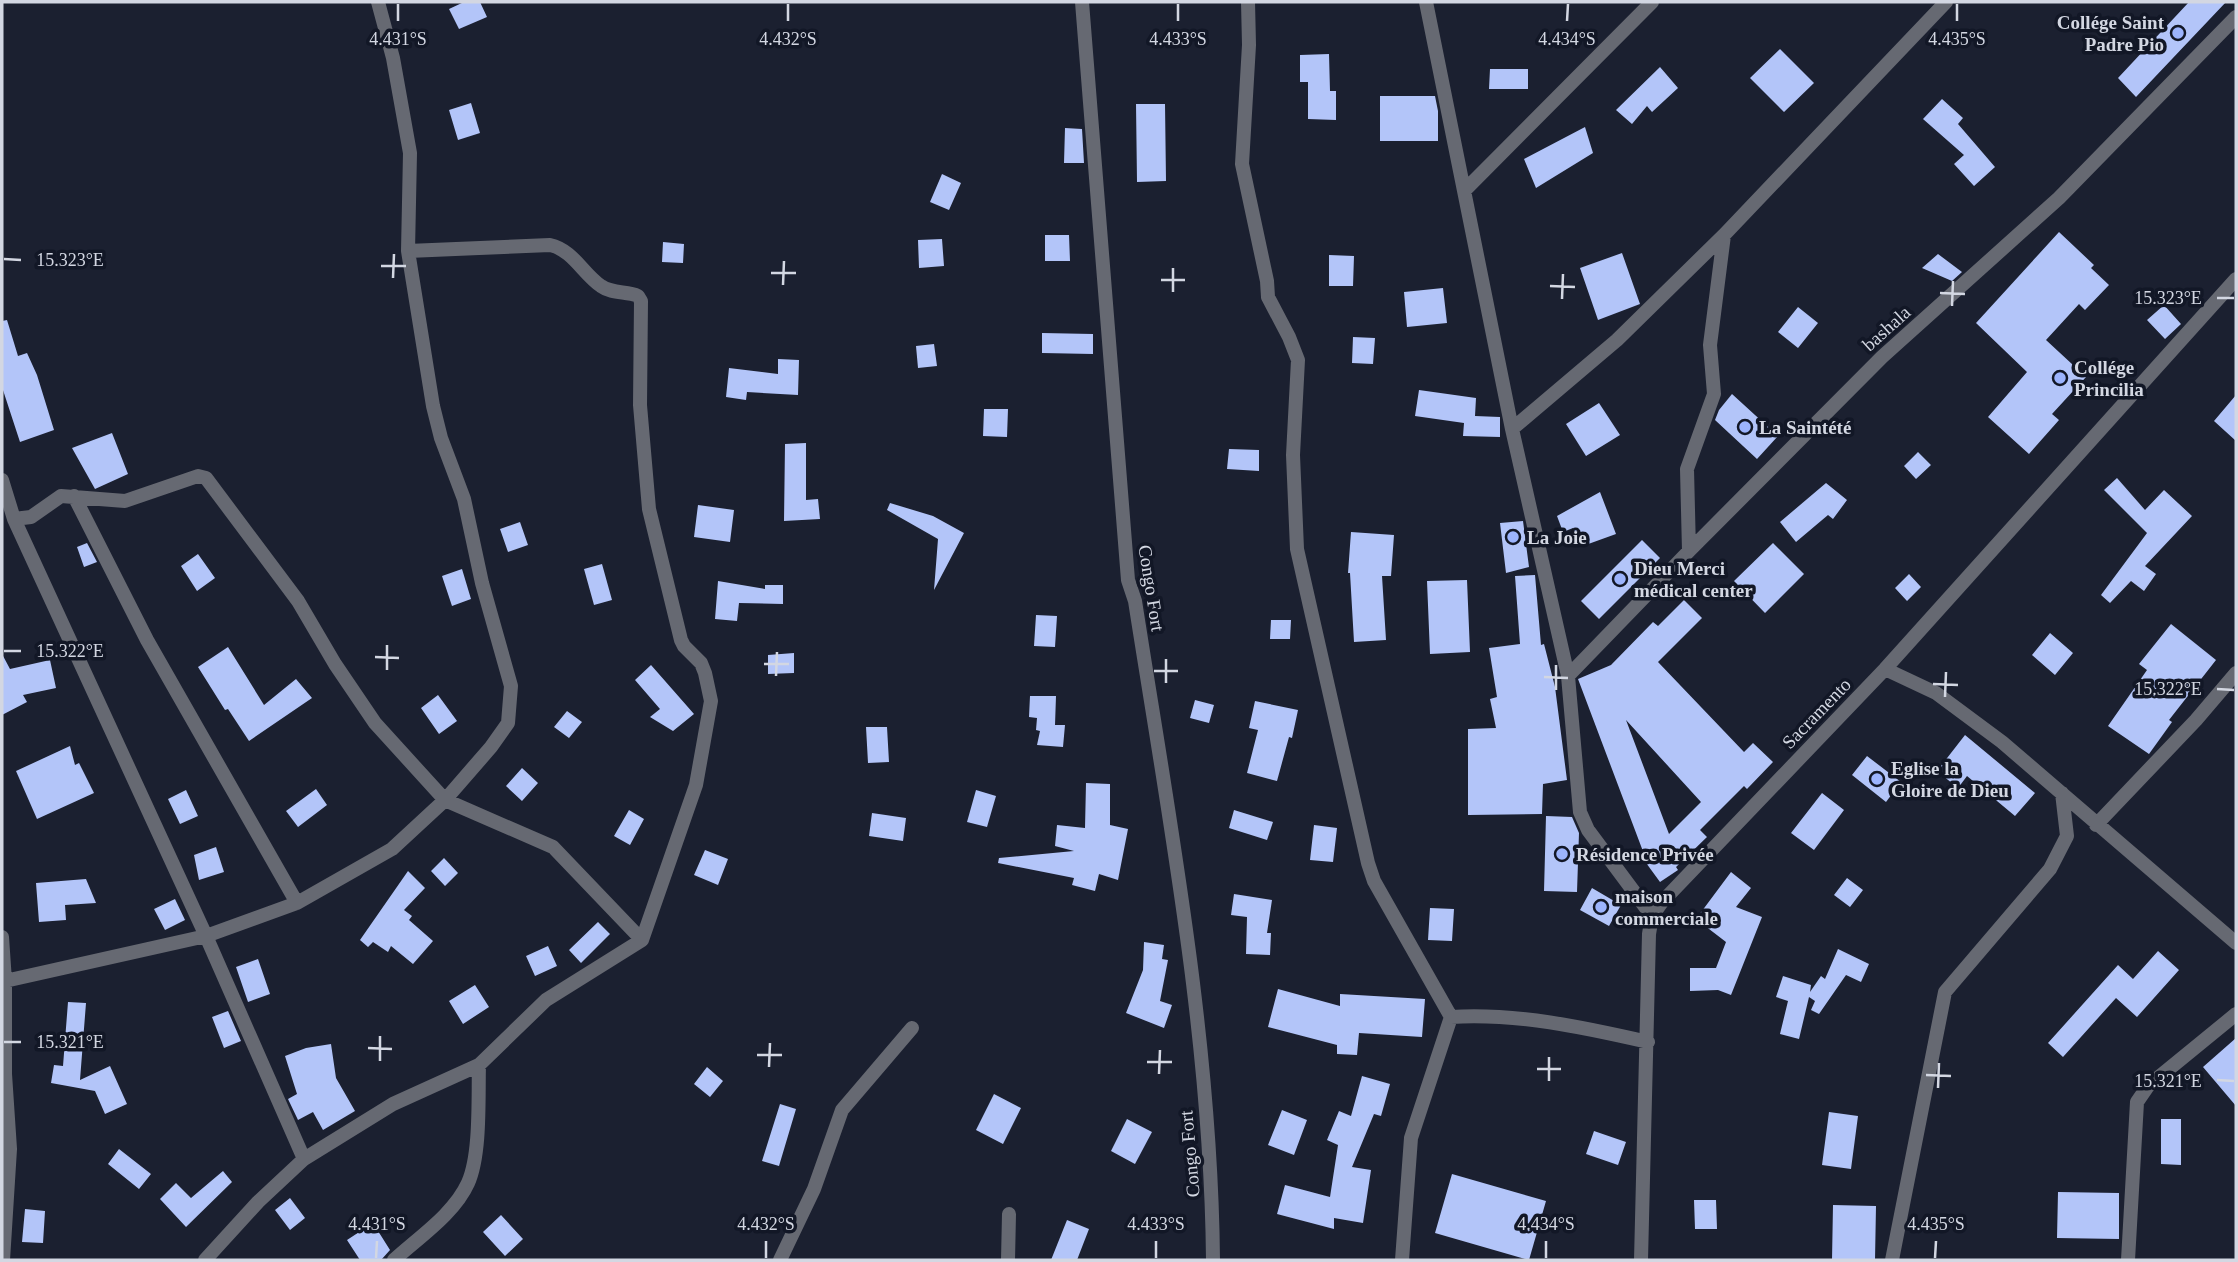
<svg xmlns="http://www.w3.org/2000/svg" width="2238" height="1262" font-family="'Times New Roman',serif">
<style>
.building{fill:#b3c5f9;fill-rule:evenodd}
.lines{fill:none;stroke-linecap:round;stroke-linejoin:round}
.street{stroke:#666972;stroke-width:14}
.ticks{fill:none;stroke:#d3d7e2;stroke-width:2.5}
.poi-dot{fill:#9cb4fd;stroke:#121726;stroke-width:2.5}
.labels{text-anchor:middle;stroke-width:7;stroke-linejoin:round;paint-order:stroke}
.poi-label{font-size:19px;font-weight:bold;fill:#d3d7e2;stroke:#121726;text-anchor:start}
.street-label{font-size:19px;fill:#d3d7e2;stroke:#121726}
.ticks-label{font-size:18px;text-anchor:middle;fill:#d3d7e2;stroke:#121726;stroke-width:7;stroke-linejoin:round;paint-order:stroke}
</style>
<rect width="100%" height="100%" fill="#1b2030"/>
<path class="building" d="M464,2H480L487,17L459,29L449,9Z
M2189,2H2226L2136,97L2118,78Z
M1780,49L1814,83L1784,112L1750,78Z
M1329,54L1330,91H1336V120L1308,119V82H1300V55Z
M1660,67L1678,88L1652,112L1647,106L1632,124L1616,110Z
M1490,69H1528V89H1489Z
M1380,96H1435L1438,111V141H1380Z
M1942,99L1963,118L1958,124L1995,167L1974,186L1954,164L1964,155L1923,119Z
M471,103L480,133L458,140L449,110Z
M1136,104H1165L1166,181L1137,182Z
M1585,127L1593,153L1536,188L1524,159Z
M1065,128L1082,129L1084,163H1064Z
M942,174L961,183L949,210L930,202Z
M2059,232L2094,265L2091,268L2109,285L2085,310L2079,304L2046,340L2086,377L2052,414L2059,420L2029,454L1988,417L2027,372L1976,323Z
M1045,235H1069L1070,261H1045Z
M942,239L944,266L919,268L918,240Z
M663,242L684,244L683,263L662,262Z
M1622,253L1640,304L1598,320L1580,268Z
M1938,254L1962,272L1952,281L1922,268Z
M1329,255L1354,256L1353,286H1329Z
M1443,288L1447,323L1407,327L1404,292Z
M2164,305L2181,324L2165,339L2147,320Z
M1798,307L1818,323L1798,348L1778,332Z
M7,320L18,356L27,353L37,375L54,430L20,442L2,387V321Z
M1042,333L1093,334V354L1042,353Z
M1353,337L1375,338L1373,364L1352,363Z
M934,344L937,366L918,368L916,346Z
M778,359L799,360L798,395L747,392L746,400L726,397L729,368L778,374Z
M1419,390L1476,398L1475,416L1500,417V437L1463,436L1464,423L1415,416Z
M1732,394L1778,436L1757,459L1715,420L1719,410Z
M2236,395V441L2214,421Z
M1599,403L1620,435L1586,456L1566,424Z
M984,409H1008L1007,437L983,436Z
M112,433L128,474L95,489L72,448Z
M806,443V500L818,499L820,519L784,521L785,444Z
M1229,449L1259,450V471L1227,469Z
M1918,452L1931,465L1916,479L1904,466Z
M2117,478L2145,510L2164,490L2192,516L2145,566L2156,574L2144,591L2131,581L2110,603L2101,595L2147,533L2104,490Z
M1826,483L1847,500L1833,519L1828,515L1796,542L1780,522Z
M1600,492L1616,534L1580,547L1573,528L1563,532L1557,516Z
M890,503L933,516L964,533L934,590L938,539L887,510Z
M698,505L734,510L730,542L694,537Z
M1523,521L1529,567L1506,573L1500,523Z
M520,522L528,545L508,552L500,529Z
M1351,532L1394,535L1391,576H1382L1386,640L1354,642L1350,573H1348Z
M1642,540L1660,558L1599,619L1581,601Z
M87,543L97,562L84,567L77,547Z
M1773,543L1804,574L1765,613L1734,581Z
M198,554L215,578L197,591L181,566Z
M602,564L612,600L594,605L584,569Z
M462,569L471,599L452,606L442,576Z
M1909,574L1921,587L1907,601L1895,588Z
M1535,575L1541,645L1544,644L1555,687L1567,780L1543,784L1542,814L1468,815V729L1496,728L1490,699L1497,697L1489,648L1520,644L1515,576Z
M1467,580L1470,652L1430,654L1427,581Z
M718,581L765,589V585H783V604L739,603L737,621L715,619Z
M1684,600L1702,618L1658,662L1744,752L1753,743L1773,762L1747,789L1744,786L1700,830L1707,837L1676,867L1678,870L1660,882L1641,856L1644,854L1578,679L1611,665L1653,622L1658,626ZM1626,720L1701,802L1669,834Z
M1036,615L1057,616L1055,647L1034,646Z
M1271,620H1291L1290,639H1270Z
M2171,624L2216,660L2169,720L2172,722L2149,754L2108,726L2147,670L2139,664Z
M2050,633L2073,653L2055,675L2032,655Z
M228,647L264,705L296,679L312,698L249,741L228,709L225,710L198,667Z
M794,653V673L768,674V655Z
M2,654L10,669L50,660L56,688L23,695L27,702L2,715Z
M651,665L694,714L673,731L650,717L660,709L635,680Z
M438,695L457,721L439,734L421,708Z
M1030,696H1056L1055,725H1065L1063,747L1037,745L1040,731L1036,730L1037,718L1029,717Z
M1195,700L1214,705L1209,723L1190,718Z
M1255,701L1298,710L1292,738L1289,737L1277,781L1247,773L1258,730L1249,728Z
M567,711L582,722L569,738L554,727Z
M866,727H887L889,762L868,763Z
M1965,735L2035,793L2015,816L1967,776L1958,788L1937,771Z
M70,746L75,765L79,763L94,793L37,819L16,771Z
M1867,756L1901,782L1886,802L1852,775Z
M522,768L538,783L522,801L506,786Z
M1086,783L1110,784V825L1128,829L1118,880L1099,874L1095,891L1072,885L1074,878L998,863L999,858L1074,851L1055,846L1057,825L1085,828Z
M316,789L327,805L298,827L286,811Z
M186,790L198,816L180,824L168,799Z
M976,790L996,796L987,827L967,822Z
M1822,793L1844,810L1814,850L1791,833Z
M629,810L644,819L630,845L614,836Z
M1234,810L1273,822L1267,840L1229,828Z
M872,813L906,818L903,841L869,836Z
M1546,816L1572,817L1579,833L1577,892L1544,891Z
M1314,825L1337,828L1333,862L1310,860Z
M216,847L224,872L199,880L194,855Z
M705,850L728,859L718,885L694,875Z
M444,858L458,873L445,886L431,871Z
M408,871L425,888L404,910L412,916L409,920L433,941L413,964L391,946L388,952L373,942L368,947L360,940Z
M1731,872L1751,888L1736,907L1762,917L1731,995L1718,990L1690,991V968H1716L1726,942L1696,919Z
M1847,878L1863,890L1850,907L1834,895Z
M86,879L96,903L65,905L66,920L39,922L36,883Z
M1592,888L1621,905L1609,926L1580,910Z
M1234,894L1272,900L1267,933H1271L1270,955L1246,954L1247,917L1231,915Z
M175,899L185,920L165,930L154,909Z
M1430,908L1454,909L1452,941L1428,940Z
M598,922L610,934L581,963L569,950Z
M1144,942L1164,945L1162,959L1168,960L1160,1001L1172,1005L1164,1028L1126,1013L1143,970Z
M548,946L557,966L535,976L526,956Z
M1838,949L1869,964L1861,982L1846,975L1819,1014L1811,1010L1815,1001L1809,997L1799,1039L1780,1034L1788,1001L1776,997L1783,976L1811,985L1810,992L1821,976L1825,979Z
M2158,951L2179,970L2137,1017L2116,998L2063,1057L2048,1043L2118,965L2133,979Z
M258,959L270,994L248,1002L236,967Z
M475,985L489,1007L463,1024L449,1001Z
M1278,989L1340,1006V994L1425,999L1422,1037L1359,1033L1357,1055L1337,1054V1045L1268,1027Z
M68,1002L86,1003L80,1080L110,1066L127,1104L105,1114L95,1091L51,1083L54,1065L63,1066Z
M228,1011L241,1041L224,1048L212,1017Z
M2236,1038V1106L2203,1067Z
M331,1044L336,1078L355,1111L323,1130L313,1112L298,1120L288,1099L297,1094L285,1056L306,1048Z
M707,1067L723,1081L710,1097L694,1084Z
M1362,1076L1390,1084L1381,1116L1374,1114L1352,1167L1371,1170L1363,1223L1334,1218V1229L1277,1214L1285,1185L1330,1197L1338,1145L1327,1140L1339,1111L1351,1116Z
M994,1094L1021,1108L1003,1144L976,1130Z
M780,1104L796,1109L779,1166L762,1161Z
M1282,1110L1307,1120L1294,1155L1268,1145Z
M1829,1112L1858,1116L1851,1169L1822,1165Z
M1127,1119L1152,1132L1135,1164L1111,1151Z
M2161,1119H2181V1165L2161,1164Z
M1594,1131L1626,1142L1618,1165L1586,1154Z
M119,1149L151,1174L139,1189L108,1164Z
M223,1171L232,1182L186,1227L160,1199L176,1183L191,1198Z
M1452,1174L1546,1201L1529,1260L1435,1233Z
M2058,1192L2119,1193V1239L2057,1238Z
M290,1198L305,1218L290,1230L275,1210Z
M1694,1200H1716L1717,1229H1695Z
M1833,1205L1876,1206L1875,1260H1832Z
M25,1209L45,1211L43,1243L22,1242Z
M501,1215L523,1239L505,1256L483,1232Z
M1067,1220L1089,1229L1077,1260H1051Z
M373,1223L390,1250L381,1260H360L347,1240Z"/>
<g class="lines">
<path class="street" d="M1082,2L1128,580L1135,601C1169,819 1211,1039 1213,1260
M1248,2L1249,45L1242,164L1267,281L1268,297L1289,337L1298,360L1293,455L1297,549L1368,863L1374,881L1451,1017
M1426,2L1512,429L1568,676L1580,812L1588,830L1652,916
M1464,191L1652,2
M1512,429L1617,340L1724,235L1946,2
M2,480L14,519L206,936L304,1159
M74,496L147,640L297,903
M14,519L31,517L61,496L125,501L198,476L206,478L298,601L335,664L375,723L445,800L553,847L642,940
M1689,551L1687,469L1714,394L1710,345L1724,235
M1885,669L1936,693L2002,742L2236,943
M1568,676L1689,551L1882,357L2059,198L2236,17
M2096,825L2196,720L2236,673
M2,937L5,981V1074L10,1149L3,1260
M5,981L206,936L297,903L392,849L445,800L491,747L508,723L511,686L482,583L464,499L441,438L433,406L408,251L410,153L393,58L378,2
M205,1260L258,1202L304,1159L393,1104L479,1065L546,1000L642,940L696,785L711,701L705,673L701,663L684,646L681,640L649,509L640,405L641,301L638,296C627,291 612,294 601,286C583,274 573,250 550,245L408,251
M394,1260C419,1237 454,1214 468,1183C481,1154 478,1097 479,1065
M780,1260L814,1189L842,1110L912,1028
M1008,1260L1009,1214
M1402,1260L1411,1138L1451,1017C1518,1013 1582,1027 1648,1042
M1641,1260L1649,934L1652,916L1662,902L1885,669L2236,279
M1892,1260L1945,992L2050,869L2067,836L2062,793
M2128,1260L2137,1102L2148,1086L2236,1014"/>
</g>
<path class="ticks" d="M398,21V4M788,21V4M1178,21V4M1567,21L1568,4M1957,21V4M4,259L21,260M381,266H406M771,273H796M393,278L394,254M1161,280H1185M783,285L784,261M1550,286L1575,287M1173,292V268M1940,293L1965,294M2217,298H2234M1562,299L1563,274M1952,306L1953,281M4,651H21M375,657L399,658M764,664H789M387,670V645M1154,671H1178M776,676L777,652M1544,677L1568,678M1166,683V659M1933,684L1958,685M2217,689L2234,690M1556,690V665M1945,697L1946,672M4,1042H21M368,1048L392,1049M757,1055H782M380,1061V1036M1147,1062H1172M769,1067L770,1043M1537,1069H1561M1159,1074L1160,1050M1926,1075L1951,1076M2217,1080L2234,1081M1549,1081V1057M1938,1088L1939,1063M376,1258L377,1241M766,1258V1241M1156,1258V1241M1546,1258V1241M1935,1258L1936,1241"/>
<g class="poi-dot">
<circle cx="2178" cy="33" r="7"/>
<circle cx="2060" cy="378" r="7"/>
<circle cx="1745" cy="427" r="7"/>
<circle cx="1513" cy="537" r="7"/>
<circle cx="1620" cy="579" r="7"/>
<circle cx="1877" cy="779" r="7"/>
<circle cx="1562" cy="854" r="7"/>
<circle cx="1601" cy="907" r="7"/>
</g>
<g class="labels">
<g class="poi-label">
<text x="2164" y="29" text-anchor="end">Collége Saint<tspan x="2164" dy="22">Padre Pio</tspan></text>
<text x="2074" y="374">Collége<tspan x="2074" dy="22">Princilia</tspan></text>
<text x="1759" y="434">La Saintété</text>
<text x="1527" y="544">La Joie</text>
<text x="1634" y="575">Dieu Merci<tspan x="1634" dy="22">médical center</tspan></text>
<text x="1891" y="775">Eglise la<tspan x="1891" dy="22">Gloire de Dieu</tspan></text>
<text x="1576" y="861">Résidence Privée</text>
<text x="1615" y="903">maison<tspan x="1615" dy="22">commerciale</tspan></text>
</g>
<g class="street-label">
<text transform="translate(1886 328) rotate(-42)" y="7">bashala</text>
<text transform="translate(1152 588) rotate(81)" y="7">Congo Fort</text>
<text transform="translate(1816 713) rotate(-46)" y="7">Sacramento</text>
<text transform="translate(1189 1154) rotate(-95)" y="7">Congo Fort</text>
</g>
</g>
<g class="ticks-label">
<text x="398" y="45">4.431°S</text>
<text x="788" y="45">4.432°S</text>
<text x="1178" y="45">4.433°S</text>
<text x="1567" y="45">4.434°S</text>
<text x="1957" y="45">4.435°S</text>
<text x="70" y="266">15.323°E</text>
<text x="2168" y="304">15.323°E</text>
<text x="70" y="657">15.322°E</text>
<text x="2168" y="695">15.322°E</text>
<text x="70" y="1048">15.321°E</text>
<text x="2168" y="1087">15.321°E</text>
<text x="377" y="1230">4.431°S</text>
<text x="766" y="1230">4.432°S</text>
<text x="1156" y="1230">4.433°S</text>
<text x="1546" y="1230">4.434°S</text>
<text x="1936" y="1230">4.435°S</text>
</g>
<rect width="2238" height="1262" fill="none" stroke="#d3d7e2" stroke-width="7"/>
</svg>
